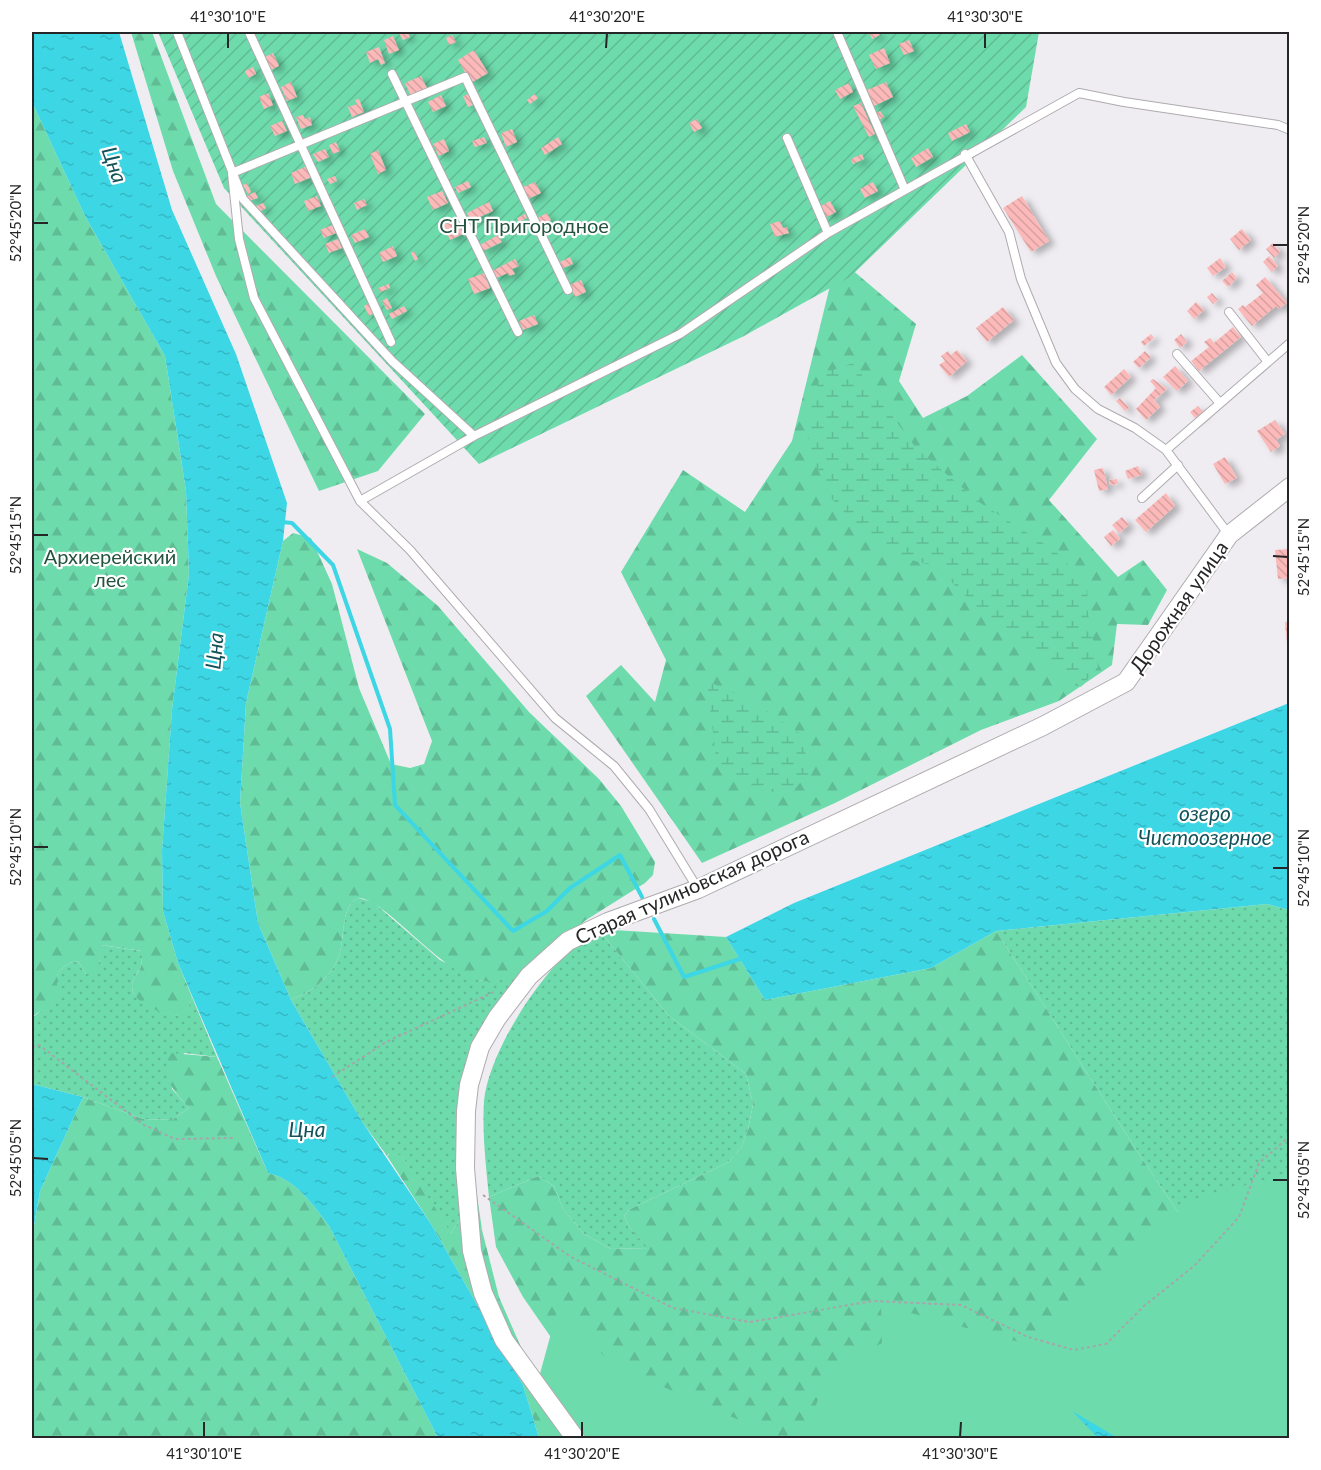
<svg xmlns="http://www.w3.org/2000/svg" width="1321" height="1470" font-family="Lato,sans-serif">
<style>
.grass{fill:url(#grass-dots)}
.forest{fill:url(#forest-firs)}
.wetland{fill:url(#wetland-marsh)}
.park{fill:#6edbac}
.garden{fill:url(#garden-furrows)}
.water{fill:url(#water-ripples)}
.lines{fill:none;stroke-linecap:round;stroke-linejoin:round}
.stream{stroke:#3cd6e5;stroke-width:4}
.building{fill:url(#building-back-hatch);filter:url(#shadow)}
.service-casing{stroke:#aeabaf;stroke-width:10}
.tertiary-casing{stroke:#aeabaf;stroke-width:20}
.path{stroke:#a7a5a9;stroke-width:2;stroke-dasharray:3 3;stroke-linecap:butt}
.service{stroke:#fff;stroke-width:8}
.tertiary{stroke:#fff;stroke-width:18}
.ticks{fill:none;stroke:#262527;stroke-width:2}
.labels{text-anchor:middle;stroke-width:4.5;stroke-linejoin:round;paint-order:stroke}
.park-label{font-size:20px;fill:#24533f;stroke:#fff}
.street-label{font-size:20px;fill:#262527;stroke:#fff}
.water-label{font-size:21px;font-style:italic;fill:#14535a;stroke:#fff}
.neatline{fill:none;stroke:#262527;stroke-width:2}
.ticks-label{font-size:15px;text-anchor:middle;fill:#262527}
</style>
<defs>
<pattern id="grass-dots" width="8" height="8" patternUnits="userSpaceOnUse" patternTransform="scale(1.5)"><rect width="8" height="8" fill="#6edbac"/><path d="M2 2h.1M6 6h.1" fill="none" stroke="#5fbc94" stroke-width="1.8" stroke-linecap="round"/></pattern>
<pattern id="forest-firs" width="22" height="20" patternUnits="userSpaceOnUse" patternTransform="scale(1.5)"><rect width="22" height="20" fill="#6edbac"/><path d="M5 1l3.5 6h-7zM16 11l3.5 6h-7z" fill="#5fbc94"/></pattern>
<pattern id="wetland-marsh" width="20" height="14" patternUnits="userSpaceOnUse" patternTransform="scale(1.5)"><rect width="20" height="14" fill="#6edbac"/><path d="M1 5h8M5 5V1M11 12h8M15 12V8" fill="none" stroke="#5fbc94"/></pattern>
<pattern id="garden-furrows" width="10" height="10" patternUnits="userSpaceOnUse" patternTransform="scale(1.5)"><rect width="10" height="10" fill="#6edbac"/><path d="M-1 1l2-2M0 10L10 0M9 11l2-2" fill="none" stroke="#5fbc94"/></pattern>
<pattern id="water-ripples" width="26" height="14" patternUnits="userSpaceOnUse" patternTransform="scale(1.5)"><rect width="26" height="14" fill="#3cd6e5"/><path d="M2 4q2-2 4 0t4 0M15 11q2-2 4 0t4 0" fill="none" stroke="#35b8c4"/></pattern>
<pattern id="building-back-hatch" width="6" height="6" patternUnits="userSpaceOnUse" patternTransform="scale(1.5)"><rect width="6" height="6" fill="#fbbab9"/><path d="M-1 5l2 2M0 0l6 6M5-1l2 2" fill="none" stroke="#d7a09f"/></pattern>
<filter id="shadow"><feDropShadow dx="6" dy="3.5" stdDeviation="3" flood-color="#0004"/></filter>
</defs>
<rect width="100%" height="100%" fill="#f0edf2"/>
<path class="grass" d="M358,898L373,902L440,960L481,981L533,973C512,1003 491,1035 478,1069C460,1116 476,1182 482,1230L462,1216L451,1233L444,1226L402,1156L388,1154L387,1156L363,1123L291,1000C312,991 329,980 338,958C346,941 339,907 358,898Z
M1267,904L1289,910V1176L1178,1212C1115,1120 1058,1025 996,931Z
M598,929L669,1016L746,1074L753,1104L748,1130L741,1148L727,1163L630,1209L624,1216L629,1227L649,1248L611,1249L584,1234L563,1209L554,1186L538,1176L489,1197C486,1166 482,1133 484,1101C489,1048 552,953 598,929Z
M101,945L142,951C142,955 142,962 141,966C138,974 129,981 133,992C136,1002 169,1017 178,1015C187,1013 189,1005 192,997L217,1057L184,1053L172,1089L189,1108L172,1120L143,1119L83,1097L32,1084V1017C46,1011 57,986 58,972L69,963L78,961L86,974L101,960Z"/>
<path class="forest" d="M131,32H152L216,204L425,414L378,471L319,491L216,276L173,171Z
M32,102L85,216L165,356L186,491L189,574L172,710L162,852L163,911L178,963L192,997C190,1003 188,1010 183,1014C171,1020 137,1004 133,992C129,980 138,975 141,966C142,962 142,955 142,951L102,945L101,960L92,974H86L78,961L69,963L58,972L57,985L60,992L58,998L32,1017Z
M837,257L916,324L899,381L923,418L967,396L1022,355L1097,439L1049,500L1118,577L1143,560L1167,590L1148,625L1117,624L1112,665L1059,701L981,730L835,803L702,863L586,696L621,665L655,702L666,660L621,572L683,470L745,512L792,441Z
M293,533L311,538L332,584L359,688L391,764L410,768L424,764L432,741L357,549L387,563L438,606L529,712L599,779L621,806L655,862L653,875L645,883L586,920L559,942L533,973C518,976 499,983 483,981C441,975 386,898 358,898C339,907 346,941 338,958C329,980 312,991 291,1000L258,923L240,803L246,703L283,541Z
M598,929L726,937L765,1000L931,968L996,931C1058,1025 1115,1120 1178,1212L1261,1190L1289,1438H616L593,1398L523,1297L496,1247L489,1197L538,1176L554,1186L563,1209L584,1234L611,1249L648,1248L629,1227L624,1216L630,1209L727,1163L741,1148L748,1130L753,1104L746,1074L669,1016Z
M171,1053L217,1057L268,1173C296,1180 312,1203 329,1226L438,1438H32L34,1411L32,1237L40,1191L83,1097L143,1119L172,1120L189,1108C174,1091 158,1075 171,1053Z
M392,1152L402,1156L451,1233L462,1216L482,1230L499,1297L524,1354L575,1438H539L523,1385L431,1224L387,1156Z"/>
<path class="wetland" d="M853,363L916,448L979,502L1055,551L1087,584L1088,614L1098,667L1081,687L982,612L935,566L883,553L832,499L807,447L810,411L821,374Z
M707,681L752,701L799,733L811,771L790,794L758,790L717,766Z"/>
<path class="park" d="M1289,1173V1438H548L535,1392L559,1304L611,1364L780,1438L806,1430L830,1370L882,1343L881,1305L1034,1346L1191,1200Z"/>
<path class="garden" d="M158,32H1039L1026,107L850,277L744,336L479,464L224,188Z"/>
<path class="water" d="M32,32H119L172,210L236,354L287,503L283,541L246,703L240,803L258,923L291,1000L363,1123L431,1224L523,1385L539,1438H438L329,1226C312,1203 296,1180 268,1173L178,963L163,911L162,851L172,710L189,574L186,491L165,356L85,216L32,102Z
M1289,703V910L1267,904L996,931L931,968L765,1000L726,937L794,903Z
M32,1084L83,1097L40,1191L32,1237Z
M1072,1411L1118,1438H1098Z"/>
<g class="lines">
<path class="stream" d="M282,522L292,523L333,565L390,729L395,805L513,931L547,911L570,888L620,855L642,897
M654,919L684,977L743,958"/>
</g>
<path class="building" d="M401,32H407L410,37L403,40L399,33Z
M869,32H878L880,35L872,39Z
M452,35L456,42L449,45L446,38Z
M393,36L399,50L389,54L384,40Z
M909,40L914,51L904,55L899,44Z
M379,47L385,63L381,65L378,59L370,63L366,52Z
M884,48L890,63L876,69L869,55Z
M474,50L488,73L471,83L458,60Z
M273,53L279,66L271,70L265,57Z
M253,67L256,74L248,78L245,71Z
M421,76L427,88L411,96L405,83Z
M291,82L297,97L287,101L281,87Z
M886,82L893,97L874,106L867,90Z
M849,83L853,92L840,99L835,90Z
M268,93L273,105L264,109L259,97Z
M469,94L473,105L468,107L463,96Z
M535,94L538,98L530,104L527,100Z
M441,95L446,106L433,112L428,102Z
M359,99L364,112L352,117L348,107L357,104L355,100Z
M861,103L875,134L869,137L853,106Z
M880,111L884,117L879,120L876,113Z
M303,115L305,119L310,117L312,125L301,129L296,117Z
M697,119L702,128L694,132L689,123Z
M282,121L287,131L275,136L270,126Z
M966,124L970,132L952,141L948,133Z
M512,129L517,142L506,147L501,133Z
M484,137L487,143L475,147L472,141Z
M558,137L562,144L545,155L541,148Z
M444,139L449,151L439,156L433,144Z
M336,142L340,151L333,154L329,145Z
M928,148L933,157L916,167L911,158Z
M325,149L329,157L318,162L313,154Z
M378,150L386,170L378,174L370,154Z
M862,154L864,159L853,164L851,159Z
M307,166L312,177L295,184L291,173Z
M335,176L337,181L330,184L327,179Z
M468,181L471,187L458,193L455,187Z
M535,182L541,193L526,200L521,188Z
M873,182L878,191L865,198L860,189Z
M247,183L251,192L248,194L243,185Z
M442,191L448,203L433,210L427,197Z
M255,192L258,198L249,201L247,196Z
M317,196L321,206L308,211L304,201Z
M1022,196L1049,241L1031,252L1003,208Z
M364,199L367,205L357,210L354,203Z
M830,201L836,212L827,217L821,206Z
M489,202L493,211L471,221L467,213Z
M263,203L266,208L259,212L256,206Z
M547,213L551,220L540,225L537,218Z
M525,214L527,218L519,222L517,218Z
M456,219L463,234L450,240L443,225Z
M780,221L783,228L787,227L789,233L775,237L770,224Z
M332,225L336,233L324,238L320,230Z
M365,229L369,237L355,243L351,235Z
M1242,229L1251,240L1239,250L1230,239Z
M498,235L502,242L483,251L480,245Z
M338,239L342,248L329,253L325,244Z
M1273,243L1280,252L1274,258L1266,249Z
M393,246L397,256L383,262L379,253Z
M414,251L418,259L415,261L411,253Z
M1269,256L1278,266L1272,272L1263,262Z
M570,257L573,264L561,269L558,263Z
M1220,258L1226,267L1213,276L1207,268Z
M515,259L519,266L512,269L515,274L509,276L508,273L496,278L492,271Z
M1232,272L1237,278L1228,287L1222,281Z
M484,273L490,288L474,294L468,279Z
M1265,277L1287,303L1279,309L1276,306L1252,326L1238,309L1243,305L1245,307L1263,293L1256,285Z
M581,280L586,292L575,297L569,285Z
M389,284L390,288L380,292L378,288Z
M1212,293L1218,300L1213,304L1207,297Z
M387,298L392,308L387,310L382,301Z
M371,302L376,312L369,316L364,306Z
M1196,302L1204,310L1194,319L1187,311Z
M404,306L407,311L392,319L389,314Z
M1003,307L1014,320L987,342L976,328Z
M534,315L538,324L523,330L519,321Z
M1233,327L1241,337L1199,371L1191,361L1209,347L1204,342L1210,338L1214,343Z
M1151,334L1154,338L1144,346L1141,342Z
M1181,334L1187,342L1180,348L1174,340Z
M957,350L967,361L949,377L939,365L945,361L941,356L948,351L951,355Z
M1145,351L1151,357L1139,368L1133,362Z
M1175,366L1188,381L1177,391L1163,377Z
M1124,369L1131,377L1111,395L1104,387Z
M1153,379L1167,389L1154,400L1160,407L1146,420L1136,409L1156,388L1150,381Z
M1120,398L1129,408L1125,411L1116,401Z
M1198,406L1203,412L1195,418L1190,412Z
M1275,420L1285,434L1276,440L1280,446L1271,452L1257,431Z
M1225,457L1237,478L1225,484L1213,464Z
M1138,466L1142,475L1128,479L1125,471Z
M1103,468L1108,489L1099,491L1094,470Z
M1117,479L1118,484L1110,485L1109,480Z
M1166,493L1175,506L1146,532L1135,520Z
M1122,517L1129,525L1119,533L1112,525Z
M1113,530L1120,539L1111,546L1104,537Z
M1290,549V578L1278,579L1275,550Z
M1285,622H1290V643H1287Z"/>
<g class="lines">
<g class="service-casing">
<path id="service" d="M177,32L243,199L392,361L474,436L680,334L828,233L1079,93L1124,102L1278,125L1290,130
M249,32L391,342
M837,32L905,190
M392,74L518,332
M787,138L828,233
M965,154L1009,232L1021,279L1056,363L1075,389L1098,409L1135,428L1166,450L1229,535
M568,290L465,77L232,173L239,239L254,298L360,501L410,550L555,718L614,766L649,809L698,889
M1229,312L1268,362
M1177,354L1219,402
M1166,450L1290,343
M1142,498L1178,465
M360,501L474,436"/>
</g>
<g class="tertiary-casing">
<path id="tertiary" d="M575,1438L504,1340L483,1293L472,1251L465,1168L466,1111L469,1085L480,1047L497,1018L529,976L568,941L608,922L698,889L1043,726L1126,682L1229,535L1290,487"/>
</g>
<path class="path" d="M32,1047L39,1045L144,1125L175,1139L234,1138
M332,1077L386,1042L496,991
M483,1195L571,1257L673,1308L750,1322L873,1301L961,1305L1028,1337L1074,1350L1106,1344L1144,1306L1194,1266L1239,1217L1259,1163L1290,1136"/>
<use href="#service" class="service"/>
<use href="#tertiary" class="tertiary"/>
</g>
<path class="ticks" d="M228,48V33M606,48L607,33M985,48V33M33,223H48M1273,245H1288M33,535H48M1273,556L1288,557M33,847H48M1273,868H1288M33,1158L48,1159M1273,1180H1288M204,1437V1422M582,1437V1422M960,1437L961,1422"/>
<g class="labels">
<g class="park-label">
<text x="524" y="233">СНТ Пригородное</text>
<text x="110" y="564">Архиерейский<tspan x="110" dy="23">лес</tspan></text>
</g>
<g class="street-label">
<text transform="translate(1179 607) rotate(-55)" y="7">Дорожная улица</text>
<text transform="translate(692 887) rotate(-24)" y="7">Старая тулиновская дорога</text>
</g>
<g class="water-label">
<text transform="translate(114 165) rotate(70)" y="7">Цна</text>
<text transform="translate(215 651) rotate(-85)" y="7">Цна</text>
<text x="1205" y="821">озеро<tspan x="1205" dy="24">Чистоозерное</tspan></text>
<text x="307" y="1137">Цна</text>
</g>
</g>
<rect width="1321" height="1470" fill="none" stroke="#ffffff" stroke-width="66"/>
<rect x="33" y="33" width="1255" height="1404" class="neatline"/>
<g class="ticks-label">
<text x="228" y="22">41°30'10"E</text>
<text x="607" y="22">41°30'20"E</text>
<text x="985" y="22">41°30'30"E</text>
<text transform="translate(16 223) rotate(-90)" y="5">52°45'20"N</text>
<text transform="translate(1304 245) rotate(-90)" y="5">52°45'20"N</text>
<text transform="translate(16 535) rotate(-90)" y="5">52°45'15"N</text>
<text transform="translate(1304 557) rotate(-90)" y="5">52°45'15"N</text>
<text transform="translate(16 847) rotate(-90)" y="5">52°45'10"N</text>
<text transform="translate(1304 868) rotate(-90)" y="5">52°45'10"N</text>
<text transform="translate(16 1158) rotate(-90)" y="5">52°45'05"N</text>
<text transform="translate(1304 1180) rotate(-90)" y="5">52°45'05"N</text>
<text x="204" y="1459">41°30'10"E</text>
<text x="582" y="1459">41°30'20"E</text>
<text x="960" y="1459">41°30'30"E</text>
</g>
</svg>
